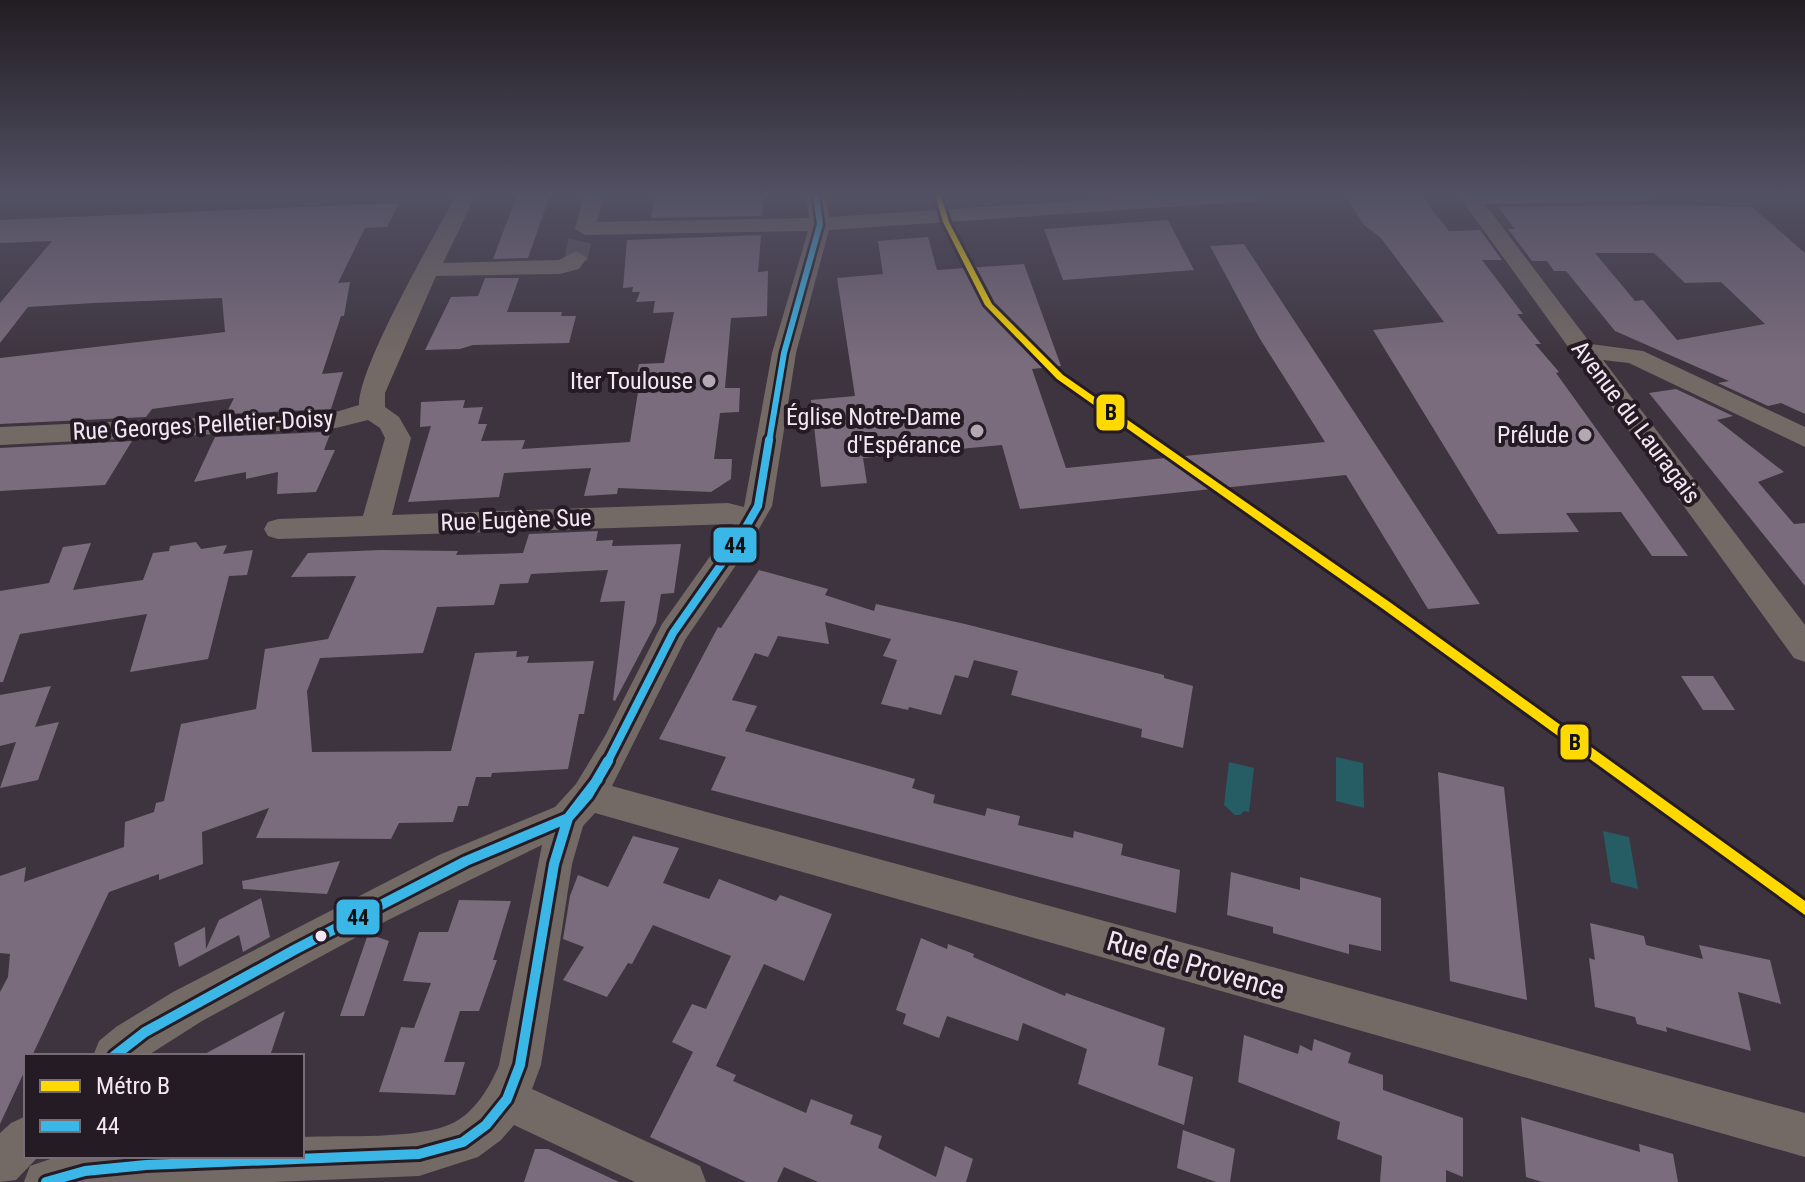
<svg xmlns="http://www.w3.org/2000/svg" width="1805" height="1182" font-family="'Roboto Condensed',sans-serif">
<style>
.water{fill:#265c63}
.building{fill:#7a6c7c;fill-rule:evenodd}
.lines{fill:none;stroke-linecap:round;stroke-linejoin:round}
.minor-tunnel{stroke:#594f5a;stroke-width:23;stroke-dasharray:23 11;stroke-linecap:butt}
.minor{fill:#746a65;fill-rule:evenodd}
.bus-1-far2-casing{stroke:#241b24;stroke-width:11}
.bus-1-far1-casing{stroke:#241b24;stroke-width:14}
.bus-1-casing{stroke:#241b24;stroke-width:16}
.bus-1-far2{stroke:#3ab6e7;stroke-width:6}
.bus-1-far1{stroke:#3ab6e7;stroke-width:8}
.bus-1{stroke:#3ab6e7;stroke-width:10}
.metro-1-casing{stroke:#241b24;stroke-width:6}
.metro-1{fill:#ffd900;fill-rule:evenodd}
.poi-dot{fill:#b4a8b4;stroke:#241b24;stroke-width:3}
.bus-dot{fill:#f3e7f3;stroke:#241b24;stroke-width:3}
.labels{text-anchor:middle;stroke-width:8;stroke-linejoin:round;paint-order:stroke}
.poi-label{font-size:24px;fill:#f3e7f3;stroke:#241b24;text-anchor:end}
.street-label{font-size:24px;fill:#f3e7f3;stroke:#241b24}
.near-street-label{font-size:28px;fill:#f3e7f3;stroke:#241b24}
.line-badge{stroke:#241b24;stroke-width:3}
.pale-badge-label{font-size:22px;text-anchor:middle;font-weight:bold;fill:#111}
</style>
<rect width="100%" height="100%" fill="#3e343f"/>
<path class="water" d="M1336,757L1363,763L1364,808L1336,801Z
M1229,762L1254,768L1249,812L1244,811L1240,815H1235L1224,805Z
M1603,831L1629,837L1638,889L1611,882Z"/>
<path class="building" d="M517,195H550L528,258L493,259Z
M656,195H764L762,216L651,218Z
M1355,195H1421L1449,231L1480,230L1502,260H1482L1523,314H1517L1541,344H1535L1559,372L1556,373L1688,556H1652L1621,512L1566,513L1579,532L1498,534L1373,330L1444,322L1381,238L1364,225L1347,198H1357Z
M399,203L387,227L365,228L338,283L350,282L344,316H341L322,374L343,372L331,409L226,414L234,398L152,409L146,417L0,424V358L225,332L222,298L94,303L28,307L0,343V303L52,241L0,243V220Z
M1664,205L1752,207L1805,253V414L1781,403L1768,406L1718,383L1729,381L1615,331L1566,271H1554L1547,261H1532L1508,229H1515L1498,207ZM1595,253H1654L1685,283L1721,282L1765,324L1677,340L1643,300L1635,301Z
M1168,220L1194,270L1063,280L1044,229Z
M761,235L758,272L768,271L767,316L731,318L725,388H740L739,412L720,413L714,459H732L731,479L711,492L618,488L617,494L584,496L591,468L504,473L499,497L408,502L431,426L420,427L421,402L465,400L463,408L483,407L478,424H487L481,441L525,440L522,449L630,442L638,392H633L639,364L664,363L674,312L653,313L655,301L636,302L640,292H632L633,287L623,288L627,240Z
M928,237L937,270L1024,264L1061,366L1032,369L1066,468L1325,442L1260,339L1210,246L1244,244L1480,604L1428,609L1346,475L1020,509L1002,445L863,458L867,483L821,487L811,400L855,396L837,278L883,274L878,241Z
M485,278H519L507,312H562L561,316H576L569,343L473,345L460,349L425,350L451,297L478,296Z
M1676,389L1733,416L1717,420L1784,472L1758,482L1794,524L1805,523V586L1649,393Z
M323,432L322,434H330L324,450H335L316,492L277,494L278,472L246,479V472L194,482L215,437Z
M132,441L105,485L0,491V448Z
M598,531L596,541L613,540L612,546L681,544L674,593L661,594L656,623L615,701L613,700L625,601L600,602L608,570L531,574L528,583L500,584L494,605L437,607L423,653L320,658L307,691L312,752L451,751L475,653L517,651L516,657L529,656L527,663L594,661L584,714H579L568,769L492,773L491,777H476L468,806H458L453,822L399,823L391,839L256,838L269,808L202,832L203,864L159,880V874L109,892L32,1056H26V1068L0,1124V992L8,977L10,954L0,953V876L26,867L24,882L124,847L125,822L154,812L156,803L164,801L181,724L256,709L265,649L328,639L356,576L291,577L308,553L381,550L458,551L456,555L523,553L529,534Z
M196,542L201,549L227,545L223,554L253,550L247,575L229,576L208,659L130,672L147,614L20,634L3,682H0V591L49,583L63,547L91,543L73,590L143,580L153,553L169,551L170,546Z
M759,570L828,589L825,595L874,611L876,604L965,624L1164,675V678L1193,686L1183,748L1141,737L1142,729L1011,695L1018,671L974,660L968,678L955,675L941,715L909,707L908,710L881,704L897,660L883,656L891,639L825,622L829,644L778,636L768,657L755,653L732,700L757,706L745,731L915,779L912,788L935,795L933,803L985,816L987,808L1020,816L1018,825L1073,838L1074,831L1123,844L1121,855L1180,870L1176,913L711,790L726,757L659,739L718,627L721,628Z
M1681,676H1713L1735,710H1703Z
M51,686L35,727L59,722L38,780L0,788L16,742L0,746V695Z
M1438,772L1504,787L1527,1000L1450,981Z
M633,836L679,848L663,883L709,899L719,879L776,901L780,895L832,914L804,981L764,964L716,1066L736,1075L733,1081L806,1113L811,1099L853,1115L850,1124L882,1136L878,1148L936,1177L945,1146L973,1159L966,1182H818L784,1167L777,1182H746L650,1137L693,1052L672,1042L692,1004L706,1009L731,956L653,925L632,964L628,963L607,997L563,980L584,947L563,939L570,896L578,875L608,887Z
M340,861L327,894L243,889L242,881Z
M1231,872L1300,890V877L1381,898V951L1349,944V954L1273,933V927L1227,915Z
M261,898L270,937L243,952L239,935L179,967L174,943L205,927L206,949L219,920Z
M459,900L511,901L493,960H497L479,1011H460L444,1062H465L455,1095L379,1092L401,1027L414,1028L431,983L403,981L419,932H448Z
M1590,923L1644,936L1646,945L1703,959L1699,945L1770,960L1781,1004L1738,992L1751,1051L1666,1027L1667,1032L1637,1024L1635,1017L1595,1007L1589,958L1595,960Z
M368,934L389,941L364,1016H340Z
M921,938L947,949L948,944L974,954L973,957L1065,996L1066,993L1165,1028L1158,1065L1193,1077L1184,1125L1078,1084L1087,1049L1023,1023L1018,1041L947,1016L939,1038L903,1024L906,1014L896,1010Z
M285,1011L270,1056H201Z
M1244,1035L1298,1054L1300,1045L1312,1051L1314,1039L1351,1053L1348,1063L1383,1075V1090L1463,1118V1177L1446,1170V1182H1380L1382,1156L1337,1139L1340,1122L1238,1082Z
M1521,1117L1640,1152L1639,1144L1673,1154L1678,1182H1542L1526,1177Z
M1183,1130L1235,1149L1230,1182H1216L1177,1168Z
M535,1149H548L619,1182H524Z"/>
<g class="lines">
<path class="minor-tunnel" d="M576,258L580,241"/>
<path class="minor" d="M456,195H476L443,263L559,260L576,251L587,258L579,269L560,274L436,276L385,393V407L399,417L411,438L392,515L728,503L744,507L772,353L808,231L585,235L575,229L584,195H604L597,222L809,218L806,195H826L829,217L1166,195H1268L1258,201L829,230L796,353L772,506L749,546L685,640L612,786L1805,1113V1157L595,813L583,826L572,864L541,1065L532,1089L700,1166L706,1182H635L514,1125L501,1140L478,1157L419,1176L273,1182H24L30,1166L59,1156H302V1137C342,1135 418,1140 453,1123C475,1112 490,1087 499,1065L542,845L390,919L202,1021L147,1056H93L99,1041L116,1027L173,992L439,855L555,807L576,784L605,736L662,624L733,524L278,539L268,536L264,529L268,522L278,519L363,516L385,438L380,428L368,420L336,428L0,445V427L336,412L359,405C360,363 433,239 456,195Z
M1458,195H1657L1647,201L1485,204L1591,344L1643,351L1805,427V447L1629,363L1603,360L1805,625V662L1794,658Z
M26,1116V1156H39L16,1180L0,1182V1133L11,1123Z"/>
<g class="bus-1-far2-casing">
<path id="bus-1-far2" d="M769,442L784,353L820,224L816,195"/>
</g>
<g class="bus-1-far1-casing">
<path id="bus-1-far1" d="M607,763L673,633L739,539L758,506L769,440"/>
</g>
<g class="bus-1-casing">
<path id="bus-1" d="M114,1056L145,1032L296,949L466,861L568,818L598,779
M46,1182L85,1171L146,1165L419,1154L463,1142L486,1125L507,1099L520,1065L554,864L568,818L588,795L608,761"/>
</g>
<use href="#bus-1-far2" class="bus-1-far2"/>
<use href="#bus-1-far1" class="bus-1-far1"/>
<use href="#bus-1" class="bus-1"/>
<g class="metro-1-casing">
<path id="metro-1" d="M935,195H941L949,222L992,304L1063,375L1391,603L1805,901V915L1383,609L1057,379L985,305L943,222Z"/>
</g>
<use href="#metro-1" class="metro-1"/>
</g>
<linearGradient id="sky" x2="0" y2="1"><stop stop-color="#221d23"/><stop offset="0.54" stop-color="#525063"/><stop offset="1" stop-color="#525063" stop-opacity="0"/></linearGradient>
<rect width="1805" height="361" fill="url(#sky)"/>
<g class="poi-dot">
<circle cx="709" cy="381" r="8"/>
<circle cx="977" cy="431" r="8"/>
<circle cx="1585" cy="435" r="8"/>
</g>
<circle class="bus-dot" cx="321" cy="936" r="7"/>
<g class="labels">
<g class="poi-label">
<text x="693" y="389">Iter Toulouse</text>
<text x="961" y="425">Église Notre-Dame<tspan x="961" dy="28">d'Espérance</tspan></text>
<text x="1569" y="443">Prélude</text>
</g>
<g class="street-label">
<text transform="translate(1636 422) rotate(53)" y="8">Avenue du Lauragais</text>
<text transform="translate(203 425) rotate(-3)" y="8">Rue Georges Pelletier-Doisy</text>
<text transform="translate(516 520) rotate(-2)" y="8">Rue Eugène Sue</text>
</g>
<g class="near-street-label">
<text transform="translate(1196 965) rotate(16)" y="10">Rue de Provence</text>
</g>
</g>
<g class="line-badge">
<rect x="1095" y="393" width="31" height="39" rx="8" fill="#ffd900"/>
<rect x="712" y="526" width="46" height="38" rx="8" fill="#3ab6e7"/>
<rect x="1559" y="723" width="31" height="38" rx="8" fill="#ffd900"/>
<rect x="335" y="898" width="46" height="38" rx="8" fill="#3ab6e7"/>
</g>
<g class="pale-badge-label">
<text x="1111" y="420">B</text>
<text x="735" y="553">44</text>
<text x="1575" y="750">B</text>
<text x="358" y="925">44</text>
</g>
<rect x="24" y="1054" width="280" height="104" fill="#241b24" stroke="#776d77" stroke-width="2"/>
<rect x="40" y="1080" width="40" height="12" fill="#ffd900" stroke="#776d77" stroke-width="2"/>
<text x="96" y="1094" font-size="24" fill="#f3e7f3">Métro B</text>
<rect x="40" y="1120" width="40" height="12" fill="#3ab6e7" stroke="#776d77" stroke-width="2"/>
<text x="96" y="1134" font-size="24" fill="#f3e7f3">44</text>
</svg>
